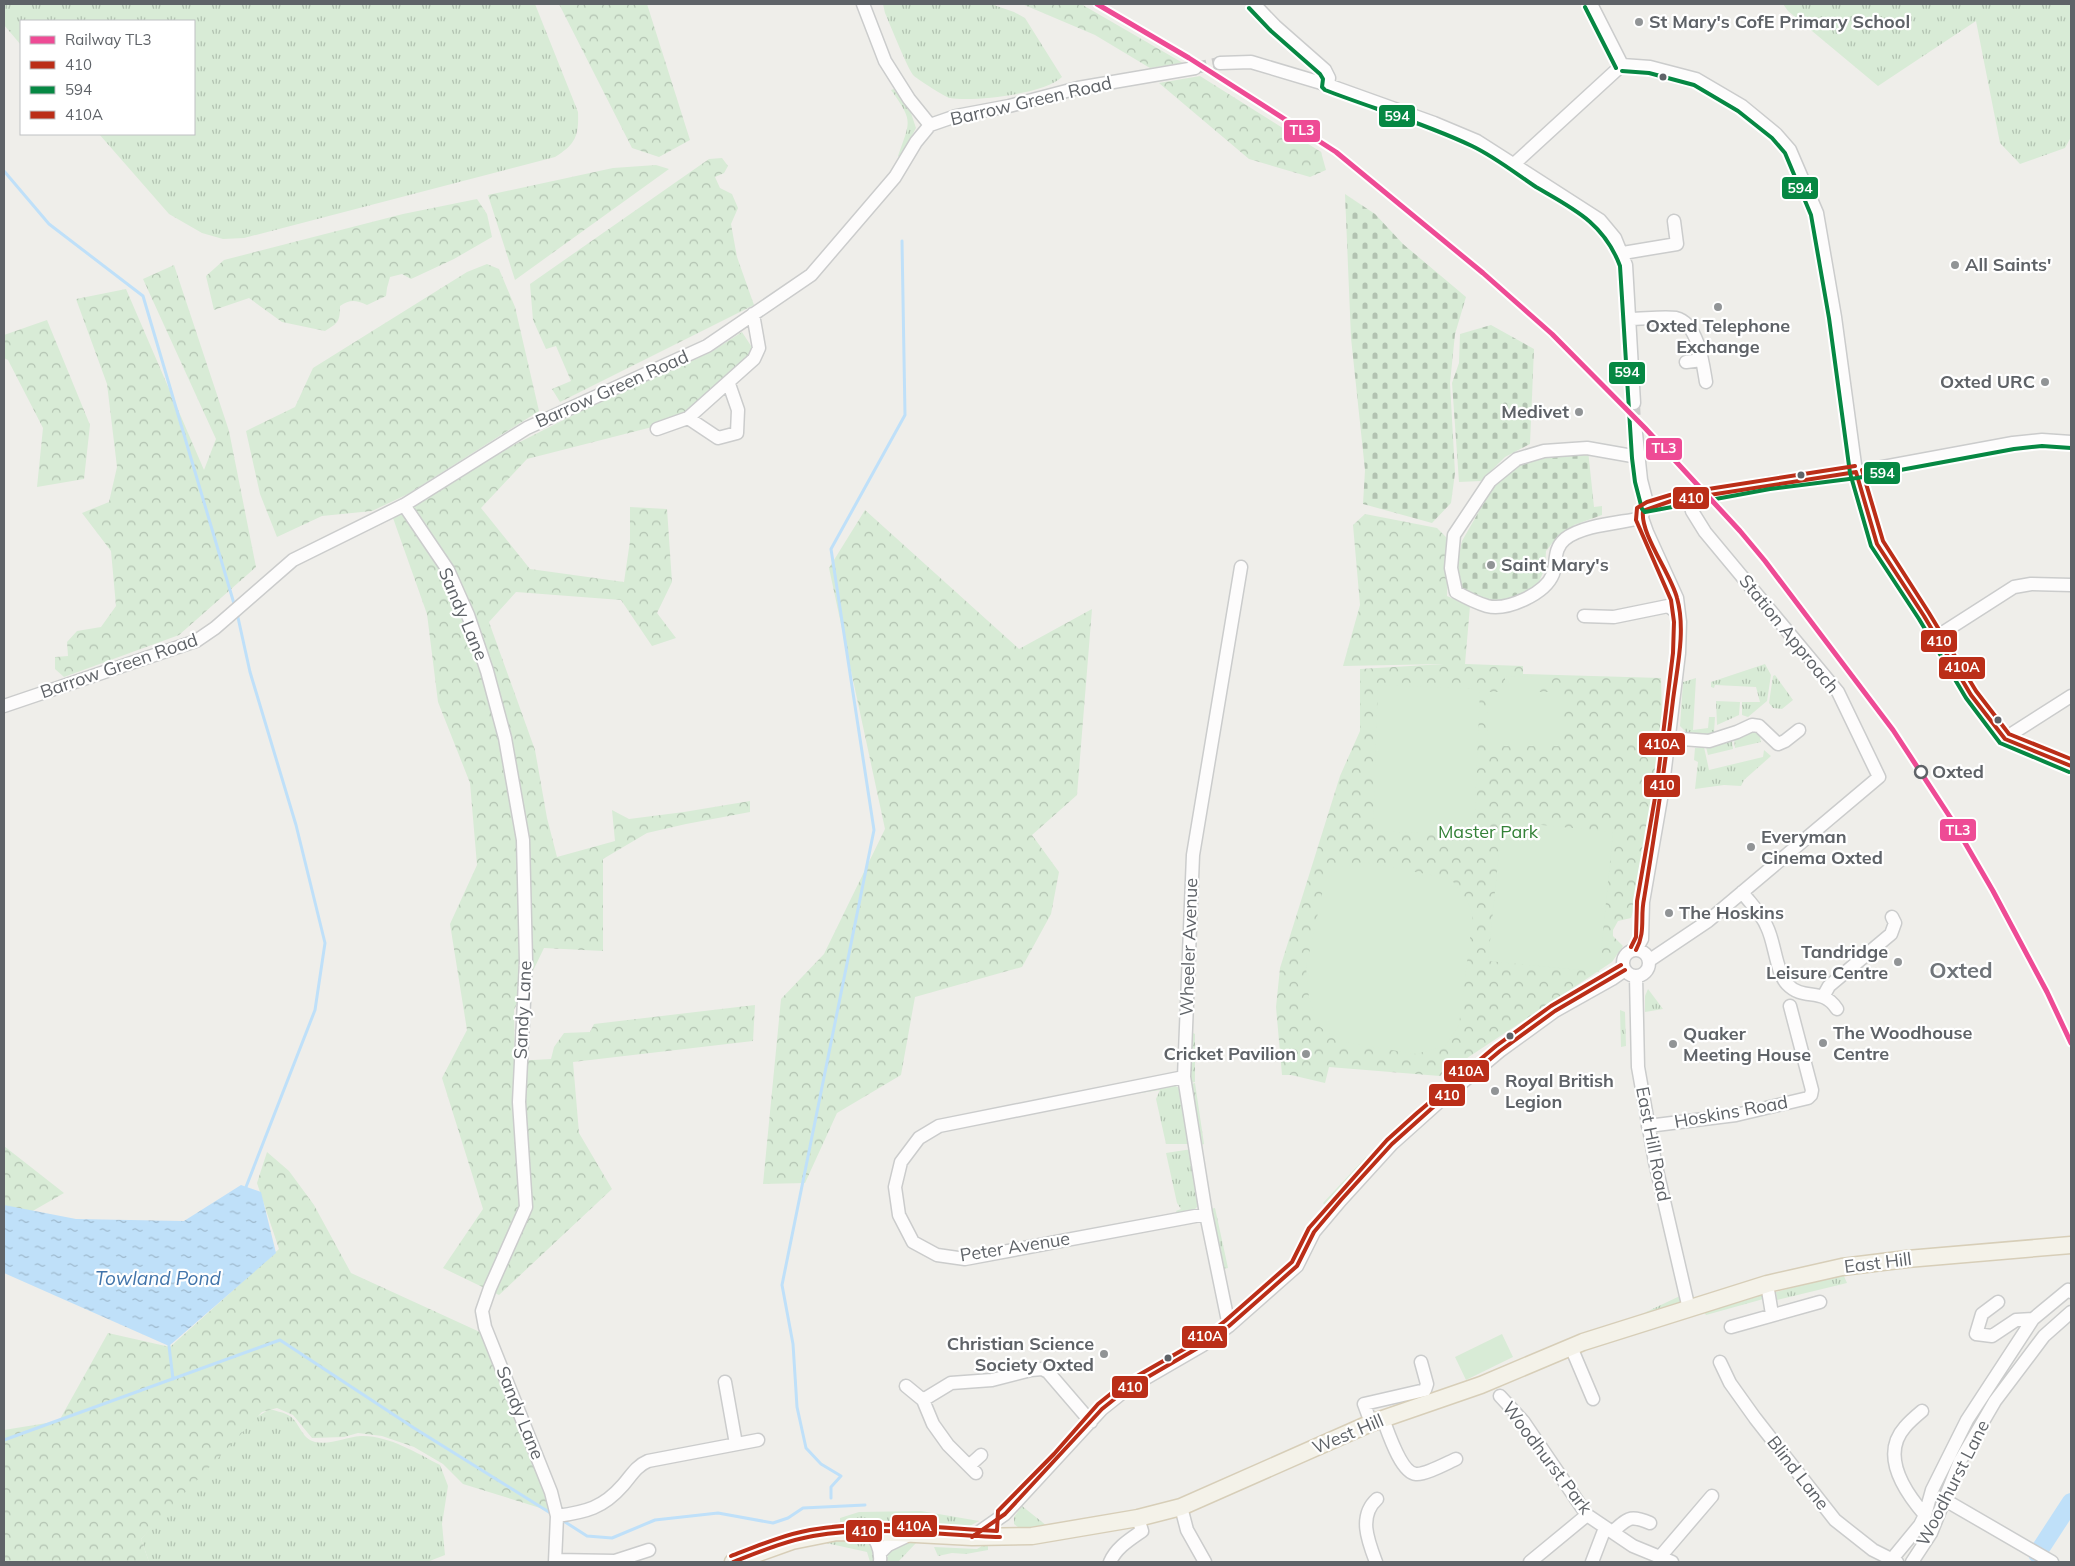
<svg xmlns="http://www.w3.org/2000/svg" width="2075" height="1566" font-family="Mulish,sans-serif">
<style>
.grass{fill:url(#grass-tufts)}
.forest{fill:url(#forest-crowns)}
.cemetery{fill:url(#cemetery-stones)}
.pitch{fill:#d8ebd6}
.water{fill:url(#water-ripples)}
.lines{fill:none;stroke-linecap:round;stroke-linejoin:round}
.stream{stroke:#bfe0f9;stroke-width:3}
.river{stroke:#bfe0f9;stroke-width:18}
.minor-tunnel{stroke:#cbcbca;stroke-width:12;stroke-dasharray:12 6;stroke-linecap:butt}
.minor-casing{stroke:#cbcccc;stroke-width:15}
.major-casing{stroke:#d7ceb8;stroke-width:19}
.minor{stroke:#fdfcfc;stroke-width:12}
.major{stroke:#f4f2e9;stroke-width:16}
.bus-1-casing{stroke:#fff;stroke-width:8}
.bus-2-casing{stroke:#fff;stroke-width:8}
.bus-3-casing{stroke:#fff;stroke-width:8}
.bus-1{stroke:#bb2e18;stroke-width:4}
.bus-2{stroke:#068843;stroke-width:4}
.bus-3{stroke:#bb2e18;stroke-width:4}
.rail-1-casing{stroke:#fff;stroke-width:9}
.rail-1{stroke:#ee4b95;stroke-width:5}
.poi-dot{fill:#919496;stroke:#fff;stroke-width:2}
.bus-dot{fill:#5f6368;stroke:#fff;stroke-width:2}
.stop-dot{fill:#fff;stroke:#5f6368;stroke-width:2.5}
.labels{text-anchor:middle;stroke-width:4.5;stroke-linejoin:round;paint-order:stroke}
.poi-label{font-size:18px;font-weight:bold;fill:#5f6368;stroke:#fff;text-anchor:start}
.street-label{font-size:18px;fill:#5f6368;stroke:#fff}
.stop-label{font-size:18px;font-weight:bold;fill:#5f6368;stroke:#fff;text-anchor:start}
.park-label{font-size:18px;fill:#348238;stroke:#fff}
.water-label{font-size:19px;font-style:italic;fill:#4174aa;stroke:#fff}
.district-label{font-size:22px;font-weight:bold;fill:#70757a;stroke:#fff}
.line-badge{stroke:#fff;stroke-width:2}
.badge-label{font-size:14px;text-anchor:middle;font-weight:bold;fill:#fff}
</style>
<defs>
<pattern id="grass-tufts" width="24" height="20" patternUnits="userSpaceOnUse" patternTransform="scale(1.25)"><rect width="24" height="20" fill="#d8ebd6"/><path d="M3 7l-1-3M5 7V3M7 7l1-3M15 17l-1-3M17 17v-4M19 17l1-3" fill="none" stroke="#b2c2b1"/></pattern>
<pattern id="forest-crowns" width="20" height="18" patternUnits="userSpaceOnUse" patternTransform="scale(1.25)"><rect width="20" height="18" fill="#d8ebd6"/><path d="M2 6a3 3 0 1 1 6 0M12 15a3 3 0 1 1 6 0" fill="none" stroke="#b2c2b1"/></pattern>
<pattern id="cemetery-stones" width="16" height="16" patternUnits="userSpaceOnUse" patternTransform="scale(1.25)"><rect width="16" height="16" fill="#d8ebd6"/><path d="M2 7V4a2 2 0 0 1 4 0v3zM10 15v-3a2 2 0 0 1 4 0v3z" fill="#b2c2b1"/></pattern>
<pattern id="water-ripples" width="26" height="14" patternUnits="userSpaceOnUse" patternTransform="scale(1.25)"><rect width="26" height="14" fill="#bfe0f9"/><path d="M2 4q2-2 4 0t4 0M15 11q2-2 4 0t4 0" fill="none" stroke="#9eb9cd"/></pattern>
</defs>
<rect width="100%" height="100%" fill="#efeeea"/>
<path class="grass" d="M4,4H535L578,112C579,137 575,144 555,157L244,238L223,239L202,233L169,214L99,134H194V21H21V45L4,25Z
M883,4H991L1014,12L1025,18L1062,77C1045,94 974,102 950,98C945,97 919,80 914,76C908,70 890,24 885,13Z
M1783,4H2071V137L2065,148L2020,164L2000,143L1976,21L1878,86L1788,11Z
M894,89L911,113L916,128L900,158L898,156C910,121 914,122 891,90Z
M1765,664L1771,675L1767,701L1748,717L1742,715V702H1760L1756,687L1715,685L1714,688L1711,687V682Z
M1775,675L1793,700L1782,709L1773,708L1769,703L1773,676Z
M1696,678L1693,730L1708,728L1709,717H1715L1714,732L1707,735H1689L1680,726L1683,682Z
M1716,701L1740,702L1739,715L1717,725Z
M1750,731L1759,733L1761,742L1735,748L1734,739Z
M1732,741L1733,749L1708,755L1706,747Z
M1704,747L1709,770L1763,757L1764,750L1771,756L1744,780L1741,786L1724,785L1695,789L1698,762L1694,760L1695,748Z
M1648,989L1663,1009L1645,1012V996Z
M1620,1010L1625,1012L1626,1046L1621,1047Z
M1191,1032L1195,1034V1082L1190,1083Z
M1195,1083L1204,1144L1200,1145L1191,1084Z
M1171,1084L1182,1089L1190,1144H1166L1156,1099L1160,1090L1121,1096V1094Z
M1192,1149L1199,1205L1195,1209L1177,1214L1176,1211L1181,1209L1177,1203L1166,1153Z
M1366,1157L1368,1159L1325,1206L1323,1203Z
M1215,1208L1228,1268L1223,1269L1210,1209Z
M1840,1275L1844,1276L1847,1283L1777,1300L1776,1292Z
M1682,1295V1299L1678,1304L1644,1313Z
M1763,1295L1767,1298L1706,1315L1704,1312Z
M270,1409C275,1411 283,1412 288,1415C300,1421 300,1438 315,1442C332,1445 345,1437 361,1436C388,1435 417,1453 440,1465L448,1486L442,1524L445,1555L427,1562H149L141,1539L241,1426Z
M1022,1506L1047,1526L1019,1528L1014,1524V1517Z
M921,1511L979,1521L962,1530L878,1523H840V1518L859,1512Z
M866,1539C874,1546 875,1552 874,1562H870L867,1552L826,1543V1540Z
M906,1541L916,1543L898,1562H886L889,1550Z
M984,1545L988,1546V1550L966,1554L952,1553L938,1556L934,1547L977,1549Z"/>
<path class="forest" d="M559,4H647L690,140L659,157L632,148Z
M1022,4H1081L1183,63L1150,68L1095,35Z
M1200,76L1321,152L1326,170L1310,177L1249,159L1159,83Z
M722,158L728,166L724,173L715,177L720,188L732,194L738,208L731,224L737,257L754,305L560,402L552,389L571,381L556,346L546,349L533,320L530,284L709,159Z
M656,165L669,169L515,280L488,195L613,168Z
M477,199L487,214L492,237L454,259L411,279L402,274L390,277L387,288L386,296L367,305C356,300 350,299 340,306C340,322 338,323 325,331L282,322L249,298L214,310L206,276L224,260L403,214Z
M487,264L499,269L515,307L539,411L408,494L372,511L322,516L277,537L260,494L246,431L295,407L313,368L467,272Z
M174,265L229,431L256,567L179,635L64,677L55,669V657L68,656L67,642L77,631L101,627L116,606L111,551L82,513L109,502L117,467L107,384L76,299L126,289L204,470L216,439L143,279Z
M47,320L90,425L84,479L37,487L43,428L8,360L4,358V335Z
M742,332L755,352L704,403L660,425L527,459L481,508L530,569L624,582L630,541V507L667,509L672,582L657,613L676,638L652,646L621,600L516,592L489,622L535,750L547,818L557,857L615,841L612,810L629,819L684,812L750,801V812L686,824L647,833L603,859V951L544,948L514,1010L515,1061L551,1059L554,1047L564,1033L590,1032L594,1024L755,1005L753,1041L573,1062L579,1133L612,1189L499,1295L443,1268L483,1209L442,1078L467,1030L450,924L477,865L470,783L438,702L427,614L393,518L504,450L599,402L711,352Z
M865,510L1019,649L1092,609L1077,795L1032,835L1059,872L1051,914L1022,967L915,997L901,1075L837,1113L805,1183L763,1184L781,999L824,954L885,829L829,568Z
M1365,514L1437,528L1449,540L1447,596L1470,606L1465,664L1523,666V674L1661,678L1662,719L1657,778L1635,905L1631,918L1618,921L1613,930V936L1623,946L1612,962L1440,1076L1329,1067L1325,1083L1291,1075H1282L1276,1007L1280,968L1340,776L1360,731V669L1444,664L1343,666L1360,605L1353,525Z
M4,1146L64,1193L17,1220L4,1214Z
M267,1152L289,1171L314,1205L351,1273L482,1333L553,1512L463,1484L443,1464L414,1447L382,1436L358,1433L344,1437L312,1438L293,1415L277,1408L262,1412L141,1539L149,1562H4V1430L59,1421L108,1333L170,1347L279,1249L257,1183Z"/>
<path class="cemetery" d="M1345,194L1375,214L1403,244L1466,297L1455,334L1450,383L1455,473L1451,503L1432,523L1363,504L1365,470L1351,338Z
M1491,325L1534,349L1530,444L1505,457L1481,481L1459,482L1452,383L1459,363L1460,334Z
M1588,450L1594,507L1602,506V515L1574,525L1569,532L1553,542L1546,551L1545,568L1537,586L1513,597L1490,602L1462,592L1454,577L1462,541L1494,485L1518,465L1546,455Z"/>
<path class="pitch" d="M1505,676L1538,677V692H1561V746H1487L1488,692H1505Z
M1378,685L1480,689L1474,835L1373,831Z
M1502,821L1613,832L1599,972L1488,961Z
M1364,862L1451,879L1467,900L1473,915L1459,1025L1445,1046L1416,1054L1343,1042L1320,1027L1309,998L1306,967L1325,881L1341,867Z
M1502,1334L1513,1357L1466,1380L1455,1357Z"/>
<path class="water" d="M241,1185L261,1192L276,1253L169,1346L4,1273V1205L76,1219L184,1221Z"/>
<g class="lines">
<path class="stream" d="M4,171L49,224L143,296L235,607
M237,613L250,672L296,825L325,943L315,1010L246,1187
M169,1346L173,1379
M4,1440L280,1340L414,1428L552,1514
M831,1498V1487L841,1476L821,1464L806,1448L797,1407L793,1344L782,1285L874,830L831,549L905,415L902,241
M562,1520L587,1536L612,1538L655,1520L718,1513L773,1523L788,1518L803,1508L865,1505"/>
<path class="river" d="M2037,1554L2071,1502"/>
<path class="minor-tunnel" d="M1195,68L1220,63
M1634,403L1635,424"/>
<g class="minor-casing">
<path id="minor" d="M863,4L885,61L909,99L930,125
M1254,4L1275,26L1325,70L1329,78L1328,85
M1591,4L1622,65
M1220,63L1251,62L1328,85L1434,123L1477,141L1600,220L1615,238L1626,265L1634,403
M1513,165L1622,65L1650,67L1696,79L1742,106L1776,134L1790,150L1817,213L1835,317L1856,472L1877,544L1924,616L1971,695L2005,739L2071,766
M1623,253L1677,244L1674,221
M1630,319C1643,319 1664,316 1676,318C1698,323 1703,364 1706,382
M1686,362L1702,360
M688,418L718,438L737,433L738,410L729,384
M1635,424L1641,480L1648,507
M657,429L688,418L754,359L759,348L753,314
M1638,457L1587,448L1544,451L1517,459L1490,481L1454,535L1451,568L1456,592C1465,597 1477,603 1487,606C1507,611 1545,594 1553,574C1557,562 1553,549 1565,539C1583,525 1619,523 1642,518
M1717,493L1769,483L1856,472L2013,443L2042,440L2071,442
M404,505L448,570L468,615L487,671L505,738L523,840L526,961L519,1102L526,1207L490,1288L482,1311L485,1327L551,1492L557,1516L555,1562
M1584,616L1614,617L1668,606L1679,614
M1936,637L2014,587L2031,584L2071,585
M4,706L196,641L215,628L293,560L404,505L527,428L707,346L811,275L895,177L916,142L930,125L956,116L1009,106L1078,88L1195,68
M1669,738L1709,741L1737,732L1752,725L1759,726L1778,744L1785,741L1799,730
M2008,741L2013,733L2071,696
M1742,892C1750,903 1762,914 1767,927C1775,943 1776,972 1787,984C1804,1002 1822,986 1837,1009
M1623 963a13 13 0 1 1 26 0a13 13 0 1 1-26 0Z
M1636,950L1642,939L1643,902L1662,793L1679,653L1680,622L1677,598L1647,532L1642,518L1643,511L1648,507L1702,497
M1650,960L1708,921L1879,777L1838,692L1705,532L1692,511L1689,499
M1636,976L1638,1067L1655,1162L1689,1309
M1824,995L1829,986L1891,934L1895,923L1892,917
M1184,1077L939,1126L919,1138L901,1162L895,1187L899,1215L913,1242L937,1255L965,1259L1206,1214
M1648,1126L1736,1115L1808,1098L1811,1095L1812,1090L1790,1006
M1767,1284L1772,1314
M1998,1302L1982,1314L1976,1334L1992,1336L2016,1320L2033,1319
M1229,1326L1206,1214L1184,1077L1193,855L1241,567
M1731,1327L1820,1302
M1571,1347L1593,1399
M1720,1362L1730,1383L1755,1418L1835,1520L1873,1550L1897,1562
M725,1382L736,1444
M906,1386L923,1400L933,1424L948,1445L976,1473
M1500,1396L1523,1421L1587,1515L1633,1546L1672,1562
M923,1400L951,1383L992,1380L1031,1370L1042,1369L1048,1372L1091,1422
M1383,1419C1388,1432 1401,1473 1416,1474C1425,1475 1447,1463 1456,1459
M1371,1423L1364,1404L1425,1390L1427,1384L1421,1362
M970,1465L981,1455
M1945,1500L2052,1562
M1181,1507L1187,1530L1205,1562
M1925,1515L1932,1490L1967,1420L2033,1319L2068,1290L2071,1292
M557,1516C586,1512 603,1508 623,1485C631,1476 636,1466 648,1461L758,1440
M869,1532C877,1540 881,1551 880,1562
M1612,1532C1628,1519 1629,1514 1650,1523
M972,1537L1005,1514L1102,1409L1127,1389L1203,1345L1229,1326L1297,1266L1314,1232L1341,1200L1392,1144L1440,1101L1500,1051L1555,1011L1612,979L1625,970
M880,1553L888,1545L911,1534
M1659,1558L1712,1496
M1892,1559L1920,1525L1925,1515C1905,1492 1880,1455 1905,1427C1910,1421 1916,1416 1922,1411
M555,1560L615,1561L649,1550
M1110,1562C1116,1548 1129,1540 1142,1531L1138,1518
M1376,1562C1368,1541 1358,1516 1377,1499
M1530,1562L1587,1515
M1592,1562L1605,1528
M1912,1562L1931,1533L1960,1461L1995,1401L2044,1336L2071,1312"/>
</g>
<g class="major-casing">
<path id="major" d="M733,1562L792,1541L837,1532L897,1533L972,1537L1032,1536L1138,1518L1181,1507L1371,1423L1481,1385L1583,1342L1767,1284L1842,1267L1907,1259L2071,1245"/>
</g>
<use href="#minor" class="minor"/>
<use href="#major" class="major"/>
<g class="bus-1-casing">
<path id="bus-1" d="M1856,472L1877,544L1924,616L1971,695L2005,739L2071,766
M1636,950C1646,932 1640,917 1644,899C1655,832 1665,767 1673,700C1677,668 1686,630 1677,598C1671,574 1640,534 1643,511L1671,501L1856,472
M972,1537L1005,1514L1102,1409L1127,1389L1203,1345L1229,1326L1297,1266L1314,1232L1341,1200L1392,1144L1440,1101L1500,1051L1555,1011L1625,970
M733,1562C759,1552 785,1541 813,1536C875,1525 938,1535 1000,1537"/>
</g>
<g class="bus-2-casing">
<path id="bus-2" d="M1585,7L1616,68
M1249,8L1271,31L1320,74L1323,79L1322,87L1325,90C1374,109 1424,123 1472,146C1495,157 1515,173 1536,187C1574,209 1604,223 1620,266L1632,458L1635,482L1642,509L1645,512L1770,489L1857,478L2014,449L2042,446L2071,448
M1622,71L1649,73L1694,85L1738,111L1772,138L1785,153L1811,215L1829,318L1850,473L1871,546L1919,619L1966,698L2000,743L2069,772"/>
</g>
<g class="bus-3-casing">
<path id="bus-3" d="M1862,470L1883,541L1929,613L1976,691L2009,734L2071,759
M1631,947L1636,937L1637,901L1656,792L1673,653L1674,622L1671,600L1636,520L1637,508L1647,502L1670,495L1855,466
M731,1556C757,1546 783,1535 810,1530C872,1519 935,1528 997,1531L998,1511L1054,1454L1098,1404L1123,1384L1200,1340L1225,1321L1292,1262L1309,1228L1387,1140L1417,1113L1496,1046L1551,1006L1621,965"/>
</g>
<use href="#bus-1" class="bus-1"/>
<use href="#bus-2" class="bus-2"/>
<use href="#bus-3" class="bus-3"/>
<g class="rail-1-casing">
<path id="rail-1" d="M1097,4L1189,58L1336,152L1483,273L1552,334L1645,428L1740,531L1765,561L1893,730L1950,817L1993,891L2047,992L2071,1043"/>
</g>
<use href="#rail-1" class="rail-1"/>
</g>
<g class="poi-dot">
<circle cx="1639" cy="22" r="5"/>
<circle cx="1955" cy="265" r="5"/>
<circle cx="1718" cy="307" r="5"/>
<circle cx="2045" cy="382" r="5"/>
<circle cx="1579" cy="412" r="5"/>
<circle cx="1491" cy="565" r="5"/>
<circle cx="1751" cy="847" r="5"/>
<circle cx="1669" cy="913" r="5"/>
<circle cx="1898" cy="962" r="5"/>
<circle cx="1823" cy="1043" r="5"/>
<circle cx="1673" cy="1044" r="5"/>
<circle cx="1306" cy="1054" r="5"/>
<circle cx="1495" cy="1091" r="5"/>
<circle cx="1104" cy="1354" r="5"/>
</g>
<g class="bus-dot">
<circle cx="1663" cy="77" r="4.5"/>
<circle cx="1801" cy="475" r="4.5"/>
<circle cx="1998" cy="720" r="4.5"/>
<circle cx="1510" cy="1036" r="4.5"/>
<circle cx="1168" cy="1358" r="4.5"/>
</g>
<circle class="stop-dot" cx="1921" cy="772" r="6"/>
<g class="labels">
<g class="poi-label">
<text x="1649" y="28">St Mary's CofE Primary School</text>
<text x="1965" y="271">All Saints'</text>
<text x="1718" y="332" text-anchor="middle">Oxted Telephone<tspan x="1718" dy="21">Exchange</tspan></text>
<text x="2035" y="388" text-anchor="end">Oxted URC</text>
<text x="1569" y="418" text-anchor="end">Medivet</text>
<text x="1501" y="571">Saint Mary's</text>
<text x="1761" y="843">Everyman<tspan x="1761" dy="21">Cinema Oxted</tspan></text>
<text x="1679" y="919">The Hoskins</text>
<text x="1888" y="958" text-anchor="end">Tandridge<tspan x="1888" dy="21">Leisure Centre</tspan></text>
<text x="1833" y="1039">The Woodhouse<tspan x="1833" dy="21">Centre</tspan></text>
<text x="1683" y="1040">Quaker<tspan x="1683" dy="21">Meeting House</tspan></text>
<text x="1296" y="1060" text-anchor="end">Cricket Pavilion</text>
<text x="1505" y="1087">Royal British<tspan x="1505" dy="21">Legion</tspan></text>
<text x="1094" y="1350" text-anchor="end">Christian Science<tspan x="1094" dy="21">Society Oxted</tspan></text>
</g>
<g class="street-label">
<text transform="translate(1031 101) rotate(-13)" y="6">Barrow Green Road</text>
<text transform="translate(612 389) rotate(-24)" y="6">Barrow Green Road</text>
<text transform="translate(463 614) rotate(67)" y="6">Sandy Lane</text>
<text transform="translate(1789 634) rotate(51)" y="6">Station Approach</text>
<text transform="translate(119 666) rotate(-19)" y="6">Barrow Green Road</text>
<text transform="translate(1189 947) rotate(-88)" y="6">Wheeler Avenue</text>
<text transform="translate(523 1010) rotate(-87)" y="6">Sandy Lane</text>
<text transform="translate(1731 1112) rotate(-10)" y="6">Hoskins Road</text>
<text transform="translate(1653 1144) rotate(79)" y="6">East Hill Road</text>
<text transform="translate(1015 1247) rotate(-9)" y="6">Peter Avenue</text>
<text transform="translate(1878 1263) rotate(-7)" y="6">East Hill</text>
<text transform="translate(520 1413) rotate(68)" y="6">Sandy Lane</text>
<text transform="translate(1348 1434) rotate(-23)" y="6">West Hill</text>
<text transform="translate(1547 1458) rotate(53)" y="6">Woodhurst Park</text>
<text transform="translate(1798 1473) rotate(52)" y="6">Blind Lane</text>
<text transform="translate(1953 1483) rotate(-63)" y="6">Woodhurst Lane</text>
</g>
<g class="stop-label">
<text x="1932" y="778">Oxted</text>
</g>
<g class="park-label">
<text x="1488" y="838">Master Park</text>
</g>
<g class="water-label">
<text x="158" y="1285">Towland Pond</text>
</g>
<g class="district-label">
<text x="1961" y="978">Oxted</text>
</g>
</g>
<g class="line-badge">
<rect x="1378" y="104" width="38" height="24" rx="5" fill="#068843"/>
<rect x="1283" y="119" width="38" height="24" rx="5" fill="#ee4b95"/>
<rect x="1781" y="176" width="38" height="24" rx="5" fill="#068843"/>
<rect x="1608" y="361" width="38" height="24" rx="5" fill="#068843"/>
<rect x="1645" y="437" width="38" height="24" rx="5" fill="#ee4b95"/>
<rect x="1863" y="461" width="38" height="24" rx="5" fill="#068843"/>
<rect x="1672" y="486" width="38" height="24" rx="5" fill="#bb2e18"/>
<rect x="1920" y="629" width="38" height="24" rx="5" fill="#bb2e18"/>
<rect x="1938" y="656" width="48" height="24" rx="5" fill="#bb2e18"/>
<rect x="1638" y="732" width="48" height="24" rx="5" fill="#bb2e18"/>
<rect x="1643" y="774" width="38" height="24" rx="5" fill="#bb2e18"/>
<rect x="1939" y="818" width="38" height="24" rx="5" fill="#ee4b95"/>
<rect x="1443" y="1059" width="47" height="24" rx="5" fill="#bb2e18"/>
<rect x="1428" y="1083" width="38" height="24" rx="5" fill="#bb2e18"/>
<rect x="1181" y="1325" width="47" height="24" rx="5" fill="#bb2e18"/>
<rect x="1111" y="1375" width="38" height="24" rx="5" fill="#bb2e18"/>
<rect x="891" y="1514" width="47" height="24" rx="5" fill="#bb2e18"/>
<rect x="845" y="1519" width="38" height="24" rx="5" fill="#bb2e18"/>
</g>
<g class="badge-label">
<text x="1397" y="121">594</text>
<text x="1302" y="135">TL3</text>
<text x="1800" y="193">594</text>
<text x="1627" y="377">594</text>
<text x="1664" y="453">TL3</text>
<text x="1882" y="478">594</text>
<text x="1691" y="503">410</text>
<text x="1939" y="646">410</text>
<text x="1962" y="672">410A</text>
<text x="1662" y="749">410A</text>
<text x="1662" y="790">410</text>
<text x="1958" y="835">TL3</text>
<text x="1466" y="1076">410A</text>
<text x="1447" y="1100">410</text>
<text x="1205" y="1341">410A</text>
<text x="1130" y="1392">410</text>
<text x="914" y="1531">410A</text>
<text x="864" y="1536">410</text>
</g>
<rect width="2075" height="1566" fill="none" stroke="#5f6368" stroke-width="10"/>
<rect x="20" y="20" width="175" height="115" fill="#ffffff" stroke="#bfc1c3"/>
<rect x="30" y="36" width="25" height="8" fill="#ee4b95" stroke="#bfc1c3"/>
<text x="65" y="45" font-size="15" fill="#5f6368">Railway TL3</text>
<rect x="30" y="61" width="25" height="8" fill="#bb2e18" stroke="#bfc1c3"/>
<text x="65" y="70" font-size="15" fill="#5f6368">410</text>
<rect x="30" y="86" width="25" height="8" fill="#068843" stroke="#bfc1c3"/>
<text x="65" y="95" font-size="15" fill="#5f6368">594</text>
<rect x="30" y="111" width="25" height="8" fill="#bb2e18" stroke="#bfc1c3"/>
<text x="65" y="120" font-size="15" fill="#5f6368">410A</text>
</svg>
